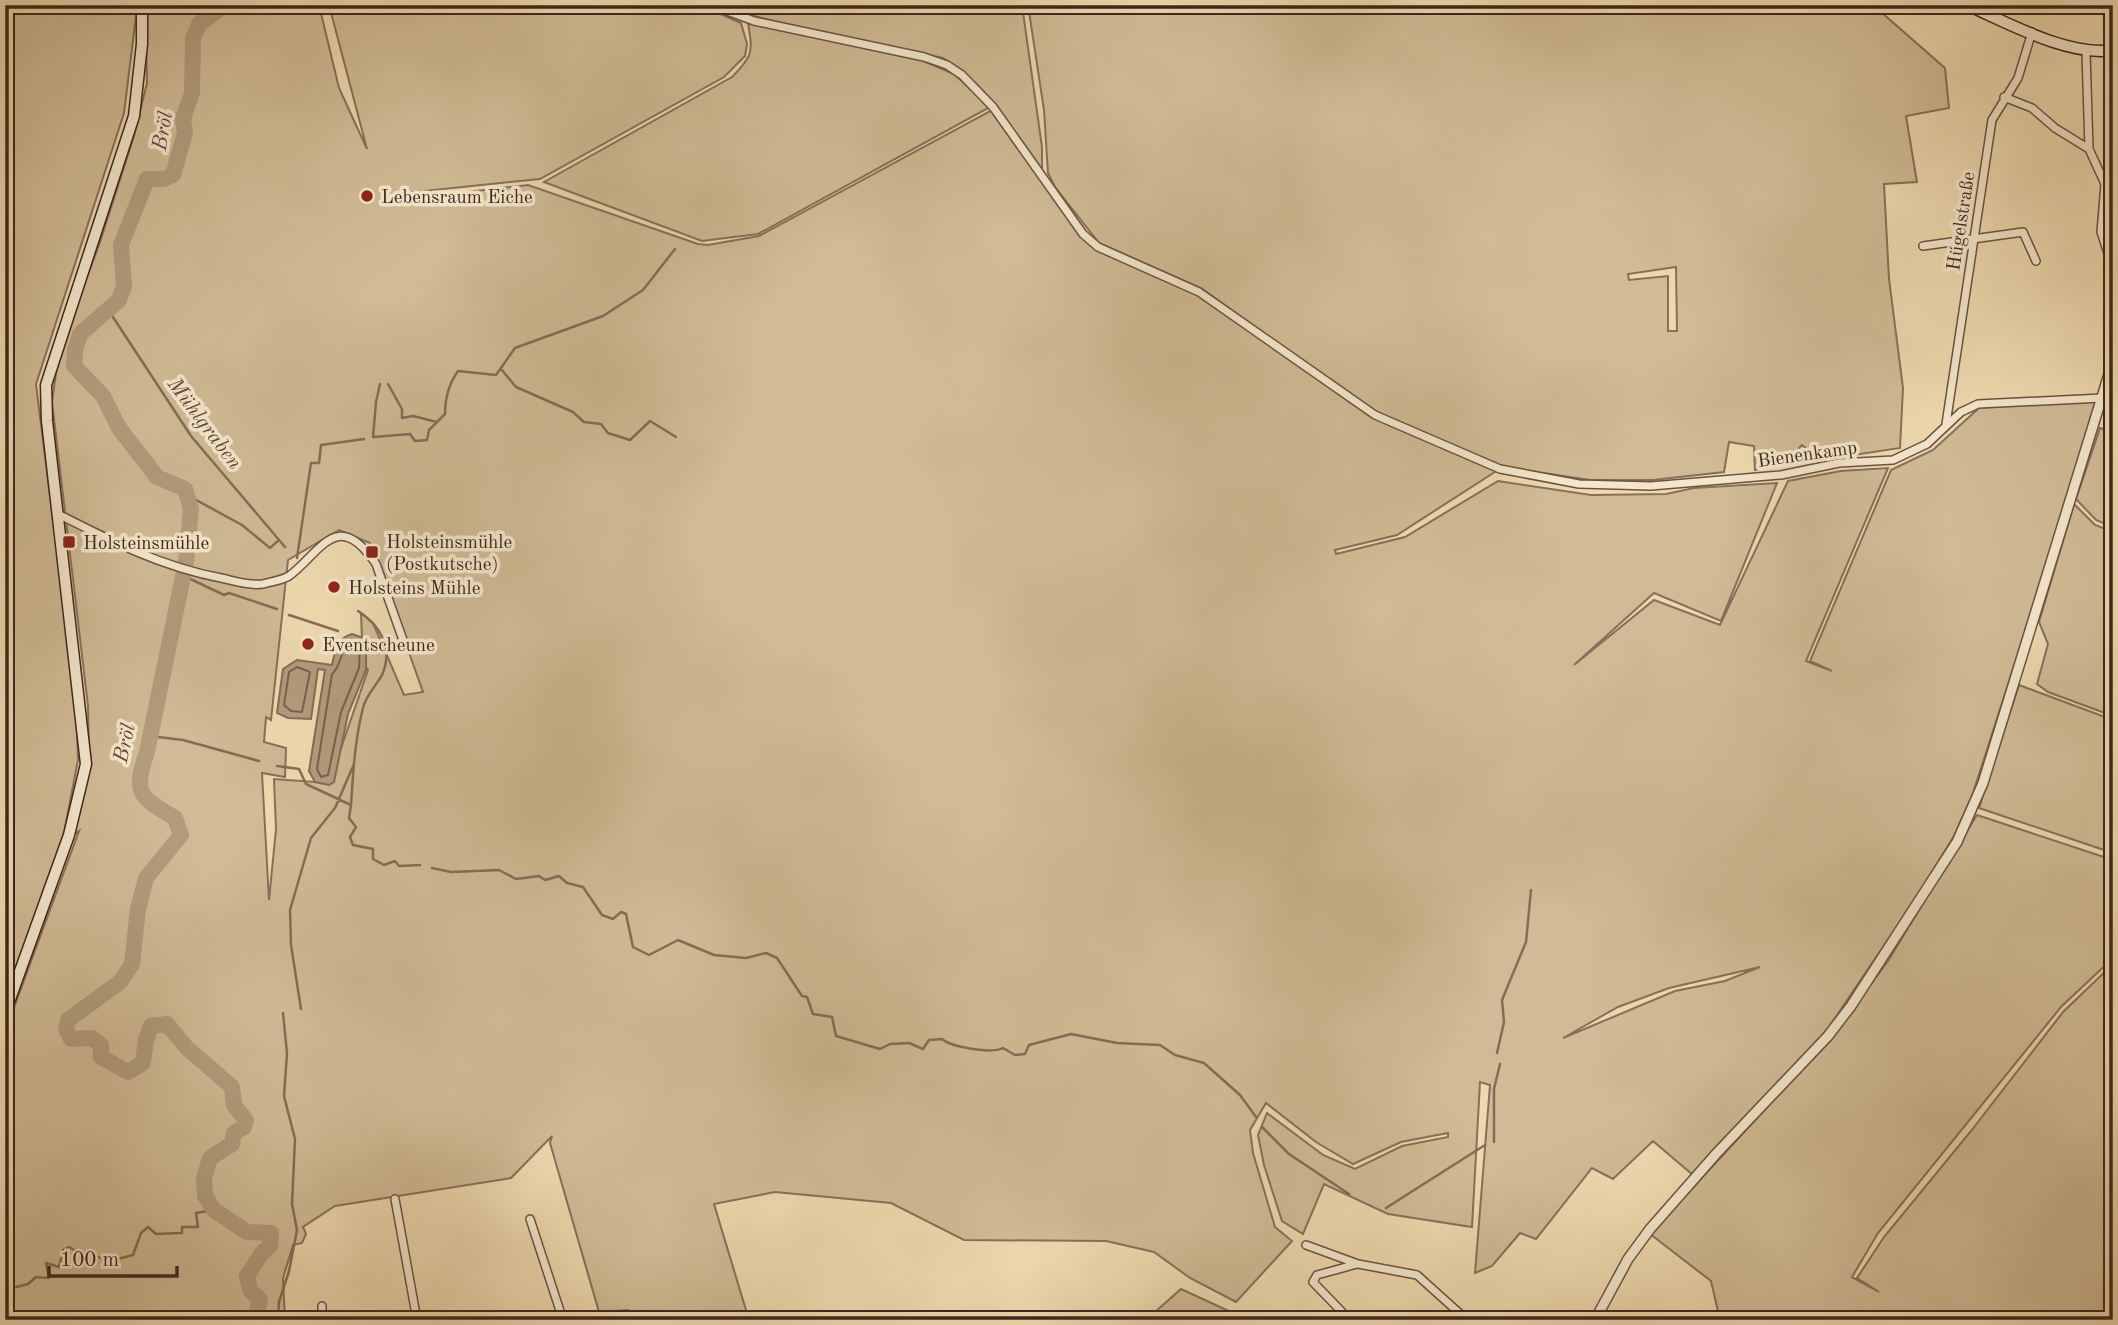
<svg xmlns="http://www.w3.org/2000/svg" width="2118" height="1325" font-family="'Old Standard TT',serif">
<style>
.green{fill:#d0bb96;stroke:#877059;stroke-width:2;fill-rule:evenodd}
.water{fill:#b29c7d;stroke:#846d56;stroke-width:2}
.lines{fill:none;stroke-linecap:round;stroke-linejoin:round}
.shore{stroke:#78614c;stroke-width:2}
.stream{stroke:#846d56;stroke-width:2.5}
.river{stroke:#b29c7d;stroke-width:16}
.minor-casing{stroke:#6a5341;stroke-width:10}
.tertiary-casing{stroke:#6a5341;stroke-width:12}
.secondary-casing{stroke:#3e261c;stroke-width:13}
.minor{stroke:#f4e6cb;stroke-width:7}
.tertiary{stroke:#f4e6cb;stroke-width:9}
.secondary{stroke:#f4e6cb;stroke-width:10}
.poi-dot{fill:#8f2418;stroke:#f4e6cb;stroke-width:2.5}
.labels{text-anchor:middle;stroke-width:7;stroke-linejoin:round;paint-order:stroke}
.poi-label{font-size:19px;fill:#3e261c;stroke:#f4e6cb;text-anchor:start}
.street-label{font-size:19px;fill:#3e261c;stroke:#f4e6cb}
.water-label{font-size:21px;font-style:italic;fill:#614939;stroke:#f4e6cb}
</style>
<rect width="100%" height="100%" fill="#eed9af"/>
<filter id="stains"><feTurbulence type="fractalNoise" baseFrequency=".00286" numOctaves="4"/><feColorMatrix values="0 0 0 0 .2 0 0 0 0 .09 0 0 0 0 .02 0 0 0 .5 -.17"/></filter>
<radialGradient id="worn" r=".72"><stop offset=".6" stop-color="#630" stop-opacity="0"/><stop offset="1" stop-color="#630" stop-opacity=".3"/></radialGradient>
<path class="green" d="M5,5H136L137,8L124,113L36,384L76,705L78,760L63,838L5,997Z
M145,5H319L339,88L367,149L329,5H700L741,23L747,44L745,56L724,77L540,179L395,194L399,200L528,185L698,244L708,245L759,236L992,110L1079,234L1197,294L1369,415L1498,470L1397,535L1335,550L1336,554L1405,537L1498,481L1591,495L1666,494L1694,488L1777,483L1721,621L1654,593L1574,665L1654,600L1720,625L1788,481L1841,471L1888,468L1806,661L1832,671L1810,661L1891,470L1933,450L1979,408L2100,400L1972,796L1954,836L1916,898L1825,1033L1693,1175L1653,1141L1613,1179L1592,1168L1536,1239L1520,1233L1492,1266L1475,1273L1490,1085L1480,1082L1472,1227L1388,1214L1324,1184L1303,1234L1282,1221L1264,1165L1258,1135L1267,1113L1323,1155L1355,1169L1402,1146L1448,1137V1133L1401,1142L1353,1164L1316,1142L1266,1103L1250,1130L1253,1153L1275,1227L1292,1241L1236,1302L1190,1278L1154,1252L1106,1241L964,1240L891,1203L775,1192L714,1204L749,1320H632L628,1310L599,1312L550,1143L552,1136L511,1178L335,1206L303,1227L306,1234L302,1243L293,1245L283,1278L285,1320H5V1032L79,831L74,835L89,762L88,706L52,402L59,351L99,245L134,136L147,83ZM339,530L370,543L423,692L404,695L373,623L361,613L363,664L368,670L329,783L274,779L276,829L269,900L262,773L285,777L286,748L264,742L266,717L271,720L288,560ZM1760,967L1725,981L1675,991L1563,1038L1618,1007L1669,988Z
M715,5H1022L1042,147V172C1013,130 988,84 943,58L773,21Z
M1028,5H1873L1945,68L1949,108L1906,116L1917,182L1884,184L1889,279L1903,388L1900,448L1821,460L1802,445L1785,463L1755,470L1754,446L1729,442L1724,472L1653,480H1590L1498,466L1372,410L1201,288L1099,243L1055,187L1048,173L1044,110ZM1676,267L1677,331H1668V276L1629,280L1628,274Z
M748,23L921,60L954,74L990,107L758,234L702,241L544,182L732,77C753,56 753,52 748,23Z
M2100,428L2113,432V527L2096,520L2076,499Z
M2074,504L2095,525L2113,532V716L2048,692L2037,684L2048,644L2039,622Z
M2019,685L2113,720V853L1979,808Z
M1977,815L2113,860V958L2061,1007L1878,1233L1852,1277L1879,1292L1857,1278L1884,1237L1971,1131L2063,1012L2113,964V1320H1720L1711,1281L1650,1234L1832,1037L1888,961Z
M1181,1289L1248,1320H1146Z"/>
<path class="water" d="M352,634L366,639V670L348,714L334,782L329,785L315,782L309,771L325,670L318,669L311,719L288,718L277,713L283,669L297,660L332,665C335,651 337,638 352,634Z"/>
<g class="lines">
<path class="shore" d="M352,641L360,644L359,668L341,712L328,775L321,777L317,769L332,674C343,664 339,648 352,641Z
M297,667L310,672L302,712L291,711L284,705L289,672Z"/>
<path class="stream" d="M109,311L191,436L285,547
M501,369L516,387L573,412L584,422L601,424L608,433L630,440L650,421L676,437
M380,384L376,402L373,437L410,434L415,441L427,440L429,430L445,414C445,398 448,385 458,371L496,375L515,348L603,316L643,290L675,249
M388,384L402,409V418L413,416L437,422
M187,495L242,525L270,548L279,540
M297,558L311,463H319L321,445L364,439
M182,575L224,595L229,593L277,609
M289,615L338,631
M150,736L183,740L259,761
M277,766L299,769L306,784L351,805L349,818L356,827L350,837L353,845L373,849V859L384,865L395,861L399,866L420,865
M351,805C353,773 355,739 363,708C366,695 376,686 382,675C394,648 380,625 358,611
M432,868L451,872L499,870L516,879L539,876L545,880L559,876L567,883L583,887L602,915L613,919L621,912L626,914L633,947L649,955L678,940L714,955L746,958L766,953L777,958L802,996L807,997L813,1014L832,1017L836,1036L880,1049L890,1044L909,1043L923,1049L929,1040L942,1039C951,1047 991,1054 1003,1048L1015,1055L1025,1054L1029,1045L1071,1034L1117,1043L1160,1045L1175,1055L1204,1063L1240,1095L1256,1117
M301,1009L291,945L290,910L311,838L335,808L354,764
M1497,1053L1504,1022L1502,1000L1526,942L1531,890
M1262,1127L1289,1154L1349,1194
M1494,1142V1089L1500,1064
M1386,1208L1485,1145
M5,1290L28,1284L36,1277L49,1278L46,1263L59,1267L63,1250L69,1247L82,1255L89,1254L110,1261L133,1255L141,1233L148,1227L156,1234L182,1233V1227H198L196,1213L214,1210
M278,1320L279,1302L289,1271L297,1230L292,1204L295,1139L284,1096L287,1053L283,1013"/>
<path class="river" d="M225,5L199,24L193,39L192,93L183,119L185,133L173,175L164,179H147L121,245L124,286L119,300L80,334L75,350L74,366L103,396L119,428L157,477L185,489L191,509L186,562L147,752C132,794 140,797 175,818L181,835L146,878L138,909L132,964L120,982L68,1020L66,1029L71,1039L92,1038L101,1045V1057L128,1072L143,1063L146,1040L151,1026L167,1024L186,1047L232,1087L234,1105L246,1120L244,1127L234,1133L232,1144L210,1158L204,1178L205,1196L214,1210L247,1232L271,1233L270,1246L261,1254L247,1276L250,1290L260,1300L255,1320"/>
<g class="minor-casing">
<path id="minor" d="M711,5L754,21L924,57L947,65L962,75L993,107L1083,234L1098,247L1199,292L1375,415L1500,469L1579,484L1651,486L1781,475L1839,463L1893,460L1927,444L1961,412L1978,404L2102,398
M2086,52L2089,149
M2004,97L2032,108L2055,128L2089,149L2105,184L2101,232L2113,269
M1923,246L2023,232L2036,261
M1946,424L1992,120L2018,78L2032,32
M58,514C111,541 162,567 221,578C235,581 250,586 263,584C271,582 283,580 289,576C321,552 337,507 376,564L403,640
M395,1199L417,1320
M530,1219L563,1320
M1306,1245L1358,1264L1417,1275L1467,1320
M322,1306V1320
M1340,1320L1342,1312L1313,1282L1317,1275L1357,1264"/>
</g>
<g class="tertiary-casing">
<path id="tertiary" d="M1595,1320L1628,1259L1650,1229L1716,1154L1828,1036L1851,1006L1957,842L1983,783L2113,361"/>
</g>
<g class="secondary-casing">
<path id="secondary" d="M1967,5C2008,23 2069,57 2113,50
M5,1013L69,835L86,764L47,421L46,385L134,116L142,44V5"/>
</g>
<use href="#minor" class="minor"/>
<use href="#tertiary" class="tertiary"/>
<use href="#secondary" class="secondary"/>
</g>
<g class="poi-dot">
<circle cx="367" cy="196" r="7"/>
<rect x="62" y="535" width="14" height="14" rx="3.5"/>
<rect x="365" y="545" width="14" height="14" rx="3.5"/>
<circle cx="334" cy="587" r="7"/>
<circle cx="308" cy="644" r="7"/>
</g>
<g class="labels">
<g class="poi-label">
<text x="381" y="203">Lebensraum Eiche</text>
<text x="386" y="548">Holsteinsmühle<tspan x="386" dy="22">(Postkutsche)</tspan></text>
<text x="83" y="549">Holsteinsmühle</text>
<text x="348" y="594">Holsteins Mühle</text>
<text x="322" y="651">Eventscheune</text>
</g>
<g class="street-label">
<text transform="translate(1960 221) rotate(-81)" y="7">Hügelstraße</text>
<text transform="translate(1807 453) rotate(-8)" y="7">Bienenkamp</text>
</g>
<g class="water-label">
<text transform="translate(162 131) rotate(-80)" y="7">Bröl</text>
<text transform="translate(205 423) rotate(53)" y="7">Mühlgraben</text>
<text transform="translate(124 743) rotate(-77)" y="7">Bröl</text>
</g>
</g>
<rect width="2118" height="1325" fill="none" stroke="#eed9af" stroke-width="28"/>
<rect x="7" y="7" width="2104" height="1311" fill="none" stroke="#3e261c" stroke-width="3.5"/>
<rect x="14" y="14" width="2090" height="1297" fill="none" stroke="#3e261c" stroke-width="2"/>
<path d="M49 1266v10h128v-10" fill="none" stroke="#3e261c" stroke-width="3.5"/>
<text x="60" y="1266" font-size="21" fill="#3e261c" stroke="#f4e6cb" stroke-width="5" paint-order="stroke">100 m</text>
<rect width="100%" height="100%" filter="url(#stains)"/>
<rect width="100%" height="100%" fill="url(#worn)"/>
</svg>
